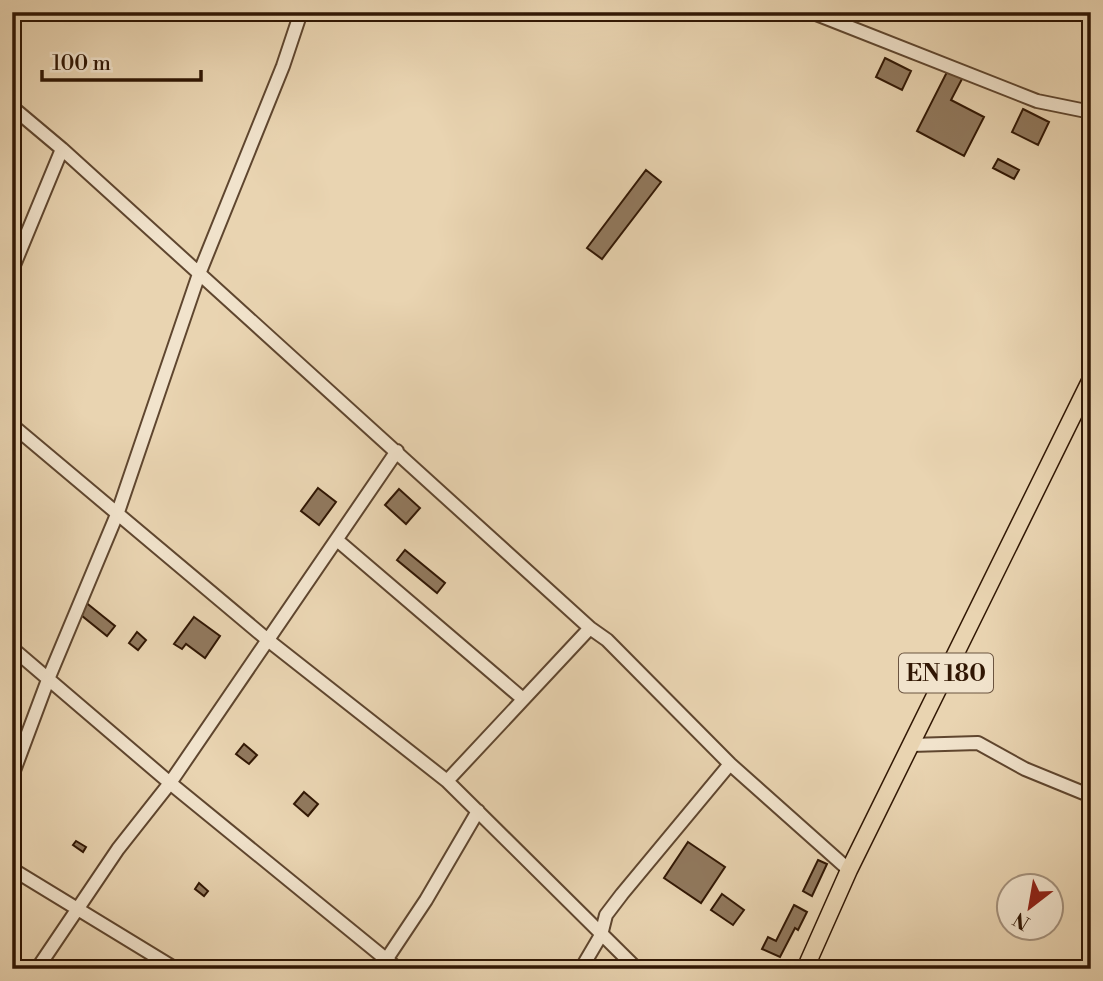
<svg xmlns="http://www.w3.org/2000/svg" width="1103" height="981" font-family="'Libre Bodoni',serif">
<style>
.building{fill:#91795e;stroke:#311704;stroke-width:2}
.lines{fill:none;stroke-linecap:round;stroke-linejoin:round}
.minor-casing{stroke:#5f462f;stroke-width:16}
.major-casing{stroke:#311704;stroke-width:19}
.minor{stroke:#f1e3cc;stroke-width:12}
.major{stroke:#e9d4b1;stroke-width:16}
.labels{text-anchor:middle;stroke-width:6;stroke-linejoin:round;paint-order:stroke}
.shield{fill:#f1e3cc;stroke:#6b5440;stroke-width:2}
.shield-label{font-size:23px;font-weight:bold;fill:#311704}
</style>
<rect width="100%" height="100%" fill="#e9d4b1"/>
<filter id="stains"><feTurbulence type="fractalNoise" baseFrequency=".00286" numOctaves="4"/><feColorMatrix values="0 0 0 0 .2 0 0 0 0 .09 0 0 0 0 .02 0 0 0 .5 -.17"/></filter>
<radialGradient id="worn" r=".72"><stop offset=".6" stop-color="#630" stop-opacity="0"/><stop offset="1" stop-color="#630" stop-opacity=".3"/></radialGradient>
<path class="building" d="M885,58L911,71L902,90L876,77Z
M948,70L963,77L951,100L984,117L964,156L917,131Z
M1023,109L1049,122L1038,145L1012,132Z
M998,159L1019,170L1014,179L993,168Z
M646,170L661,182L602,259L587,248Z
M318,488L336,502L319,525L301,511Z
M399,489L420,508L406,524L385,505Z
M405,550L445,583L437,593L397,560Z
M12,594L20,599L16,605L12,604Z
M84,601L115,626L107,636L76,611Z
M194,617L220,636L205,658L186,644L182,649L174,644Z
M137,632L146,640L138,650L129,643Z
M244,744L257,755L249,764L236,754Z
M304,792L318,804L308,816L294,804Z
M76,841L86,847L83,852L73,845Z
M688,842L725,867L701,903L664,878Z
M818,860L827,864L812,896L803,891Z
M199,883L208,891L204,896L195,889Z
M722,894L744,910L733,925L711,910Z
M794,905L807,912L798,930L795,928L780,957L762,949L768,937L776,941Z
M606,962L614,967L613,969H602Z"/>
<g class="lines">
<g class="minor-casing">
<path id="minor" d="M811,12L1037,101L1091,112
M12,107L62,149L590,628L607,640L730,764L849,870
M12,270L62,149
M12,425L269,641L447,781L637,969
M337,540L523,699
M12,648L170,783L398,969
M911,745L978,743L1025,769L1091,796
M12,776L49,677L118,512L199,274L283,66L301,12
M447,781L590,628
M12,869L176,969
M37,969L118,849L170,783L397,451
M380,969L426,900L478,811
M581,969L601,935L606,915L622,894L730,764"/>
</g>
<g class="major-casing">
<path id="major" d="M805,969L849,870L1091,379"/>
</g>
<use href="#minor" class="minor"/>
<use href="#major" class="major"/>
</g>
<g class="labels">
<rect class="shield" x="899" y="653.5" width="94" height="39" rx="5"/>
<g class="shield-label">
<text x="946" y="681">EN 180</text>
</g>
</g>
<rect width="1103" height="981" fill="none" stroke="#e9d4b1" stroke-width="42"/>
<rect x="14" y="14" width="1075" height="953" fill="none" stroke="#311704" stroke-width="3.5"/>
<rect x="21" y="21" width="1061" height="939" fill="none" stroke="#311704" stroke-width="2"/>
<g transform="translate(1030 907) rotate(211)"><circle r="33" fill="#f1e3cc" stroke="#a4917c" stroke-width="2"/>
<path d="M0-5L12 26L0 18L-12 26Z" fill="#8f2418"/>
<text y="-10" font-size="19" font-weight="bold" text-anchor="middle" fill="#311704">N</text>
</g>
<path d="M42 70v10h159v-10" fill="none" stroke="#311704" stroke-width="3.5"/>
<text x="52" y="70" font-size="21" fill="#311704" stroke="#f1e3cc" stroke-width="5" paint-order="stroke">100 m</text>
<rect width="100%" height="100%" filter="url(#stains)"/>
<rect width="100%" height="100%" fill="url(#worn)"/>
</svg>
